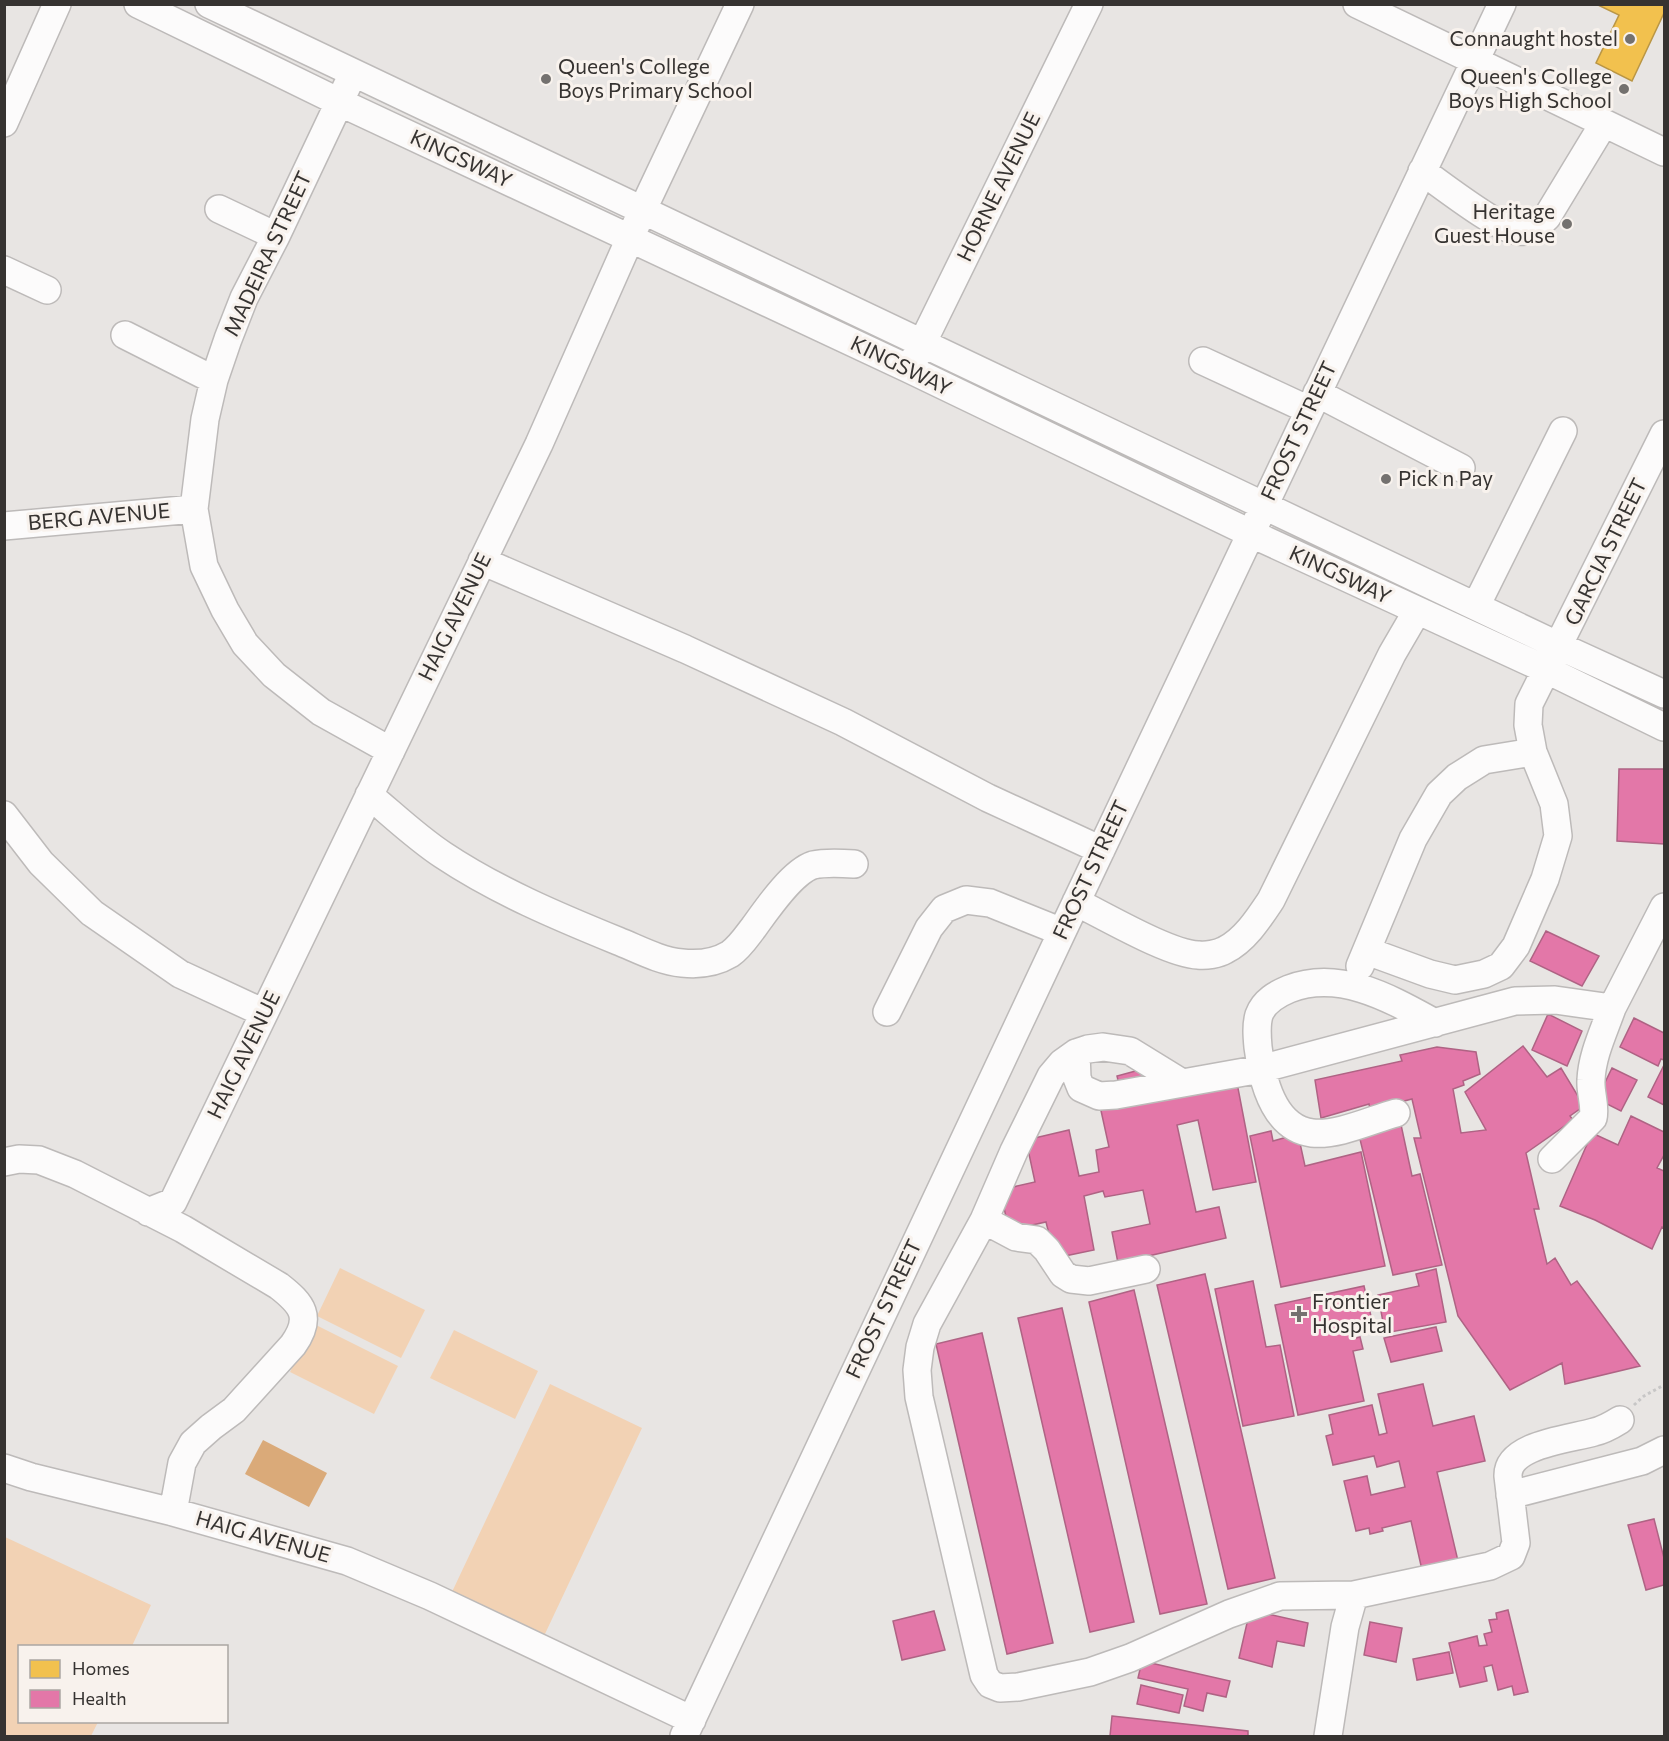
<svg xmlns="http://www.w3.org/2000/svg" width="1669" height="1741" font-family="Commissioner,sans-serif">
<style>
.green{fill:#f2d2b4}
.water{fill:#daaa79}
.homes{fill:#f2c14e;stroke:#ba9645;stroke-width:1.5}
.health{fill:#e377a8;stroke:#af6384;stroke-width:1.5}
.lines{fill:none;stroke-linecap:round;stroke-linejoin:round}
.minor-casing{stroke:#bdbab9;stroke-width:30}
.path{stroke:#c7c6c6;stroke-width:3;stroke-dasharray:3 3;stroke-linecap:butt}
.minor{stroke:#fcfbfb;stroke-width:27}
.poi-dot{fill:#74716f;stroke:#f8f2ed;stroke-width:2}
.labels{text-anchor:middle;stroke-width:6;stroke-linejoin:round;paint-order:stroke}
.poi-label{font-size:21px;fill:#363331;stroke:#f8f2ed;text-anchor:end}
.street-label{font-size:21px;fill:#363331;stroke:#f8f2ed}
</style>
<rect width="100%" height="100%" fill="#e8e5e3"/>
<path class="green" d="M340,1268L425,1310L401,1358L317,1316Z
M314,1324L398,1366L374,1414L290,1372Z
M454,1330L538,1371L515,1419L430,1378Z
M550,1384L642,1428L544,1636L452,1592Z
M5,1537L151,1605L132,1646H20V1722H98L91,1736H5Z"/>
<path class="water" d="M263,1440L327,1473L309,1507L245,1474Z"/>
<path class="homes" d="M1596,4H1664V13L1632,81L1596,63L1619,15Z"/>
<path class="health" d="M1619,769H1664V844L1617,841Z
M1546,931L1599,956L1582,986L1530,961Z
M1548,1014L1582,1031L1567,1066L1532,1050Z
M1634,1018L1664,1033V1060L1661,1059L1658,1066L1620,1047Z
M1523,1046L1547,1077L1561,1068L1584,1106L1570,1116L1573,1120L1526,1153L1539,1209H1534L1547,1264L1555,1258L1571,1285L1577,1281L1640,1366L1565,1384L1562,1363L1510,1390L1458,1316L1414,1138H1421L1412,1099L1370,1110L1369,1104L1321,1118L1315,1080L1402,1061L1400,1055L1437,1047L1476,1052L1480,1074L1463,1081L1464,1085L1453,1089L1461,1133L1486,1130L1465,1092Z
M1664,1065V1105L1648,1097Z
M1612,1068L1637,1080L1621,1111L1597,1099Z
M1143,1069L1147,1095L1168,1091L1172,1099L1237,1083L1256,1182L1213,1190L1198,1120L1177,1125L1196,1212L1219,1207L1226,1238L1118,1263L1112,1232L1150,1224L1143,1190L1105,1197L1103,1191L1084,1196L1094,1250L1055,1258L1046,1222L1009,1230L1000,1190L1035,1182L1026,1140L1069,1130L1079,1176L1099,1172L1096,1150L1109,1147L1100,1106L1123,1101L1117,1076Z
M1631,1116L1664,1132V1155L1657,1168L1664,1171V1228L1662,1227L1652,1249L1595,1220L1560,1206L1592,1133L1618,1145Z
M1400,1120L1412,1176L1420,1174L1442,1265L1393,1275L1358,1131Z
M1271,1131L1273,1141L1298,1134L1305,1166L1361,1152L1385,1266L1281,1287L1250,1136Z
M1436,1269L1446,1322L1385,1333L1378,1295L1419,1286L1416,1274Z
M1205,1274L1275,1578L1228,1589L1157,1285Z
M1253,1281L1266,1347L1280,1345L1294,1416L1243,1426L1215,1289Z
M1364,1286L1373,1325L1350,1330L1352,1339L1360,1337L1363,1349L1353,1351L1364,1401L1298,1415L1275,1305Z
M1134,1290L1207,1604L1160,1614L1089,1302Z
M1062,1308L1134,1622L1090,1632L1018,1318Z
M1436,1327L1442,1351L1391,1362L1384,1338Z
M982,1333L1053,1643L1007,1654L936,1344Z
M1423,1384L1433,1426L1474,1416L1485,1461L1437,1472L1458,1561L1422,1570L1411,1521L1382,1528L1383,1531L1370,1534L1369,1528L1356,1531L1344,1481L1367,1476L1371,1495L1405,1487L1399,1461L1377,1467L1374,1456L1333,1465L1326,1436L1333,1434L1329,1415L1372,1405L1379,1435L1387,1433L1378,1394Z
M1654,1519L1664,1558V1585L1646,1590L1628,1525Z
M1250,1610L1308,1623L1304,1646L1277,1641L1272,1667L1239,1658Z
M1508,1610L1528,1692L1514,1695L1512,1686L1498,1690L1492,1665L1484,1667L1487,1681L1460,1687L1449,1643L1477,1636L1479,1646L1487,1645L1484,1634L1492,1632L1489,1620L1497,1619L1496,1613Z
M934,1611L945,1650L902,1660L893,1621Z
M1370,1622L1402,1628L1396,1662L1364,1655Z
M1449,1652L1453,1673L1417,1680L1413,1659Z
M1142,1661L1230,1681L1226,1697L1207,1693L1203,1711L1184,1706L1188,1689L1138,1678Z
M1141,1685L1183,1695L1179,1713L1137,1704Z
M1112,1716L1248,1731V1736H1110Z"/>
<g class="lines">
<g class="minor-casing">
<path id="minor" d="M138,4L339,102L909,369L1252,534L1547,670L1664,727
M209,4L1559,646L1664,694
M1357,4L1664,152
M347,86L276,236L244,298L228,339L214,380L205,419L194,509L204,566L225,610L245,644L274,675L321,712L391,751
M4,123L57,4
M1422,171C1442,185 1498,229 1518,231C1530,233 1539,225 1547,217L1604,123
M219,209L276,236
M4,270L47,290
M125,335L214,380
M914,360L1089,4
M1203,361L1309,410
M1317,393L1461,468
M4,526L194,509
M482,561L685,649L843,722L988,798L1101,850
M1476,606L1563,431
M369,795C393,815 417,838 443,855C497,891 559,917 618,941C638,949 660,961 682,963C700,965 715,963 730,954C740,947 747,936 754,927C767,909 792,872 813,865C826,862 841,863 854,864
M4,815L41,863L92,913L180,974L264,1013
M1076,902C1105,916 1169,954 1198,955C1206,956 1218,954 1225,950C1245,940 1259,918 1271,900L1392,654L1417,611
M1367,951L1430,974L1455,980L1484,974L1501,966L1516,946L1545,879L1558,836L1554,804L1533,752L1528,725L1529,704L1664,434
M1360,966L1413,839L1439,794L1457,777L1484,760L1533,752
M1612,1008L1664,907
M887,1012L929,928L944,909L966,900L990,903L1062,932
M1076,1053L1077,1078L1081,1088L1099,1096L1116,1095L1261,1069L1515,1001L1555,1000L1612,1008C1604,1031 1592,1055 1591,1080C1590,1093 1596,1106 1593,1118L1552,1159
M1182,1083L1130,1051L1103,1047L1088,1049L1076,1053L1062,1063L1051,1076L1014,1151L984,1220L927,1324L920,1347L917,1370L919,1397L984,1675L990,1684L1000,1688L1018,1687L1090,1672L1130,1658L1229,1614L1280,1596L1354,1595
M1396,1113C1371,1120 1337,1136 1312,1133C1273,1128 1262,1078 1258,1047C1257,1036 1256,1025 1259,1015C1264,1001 1277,994 1289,989C1340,969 1391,999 1435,1023
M4,1162L19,1159L39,1160L75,1174L183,1229L279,1286C302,1304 313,1317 293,1345L234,1410L211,1427L193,1443L182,1463L173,1512
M148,1212L173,1202L539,444L643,209L740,4
M984,1220L1016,1237L1037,1240L1047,1250L1063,1274L1071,1279L1089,1281L1146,1269
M4,1468L31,1477L173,1512L347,1561L430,1596L692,1720
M1510,1495L1642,1461L1664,1450
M684,1736L1062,932L1502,4
M1328,1736L1345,1627L1354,1595L1490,1566L1511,1556L1516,1543L1508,1476C1507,1444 1571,1439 1594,1432C1604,1430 1612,1425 1620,1420"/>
</g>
<path class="path" d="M1634,1405L1644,1396L1664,1385"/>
<use href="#minor" class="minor"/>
</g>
<g class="poi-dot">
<circle cx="1630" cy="39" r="6"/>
<circle cx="546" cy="79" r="6"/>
<circle cx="1624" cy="89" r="6"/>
<circle cx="1567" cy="224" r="6"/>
<circle cx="1386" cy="479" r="6"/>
<path d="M1296 1305h6v6h6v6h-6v6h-6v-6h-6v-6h6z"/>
</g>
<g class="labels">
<g class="poi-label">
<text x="1618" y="46">Connaught hostel</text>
<text x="558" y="74" text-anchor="start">Queen's College<tspan x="558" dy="24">Boys Primary School</tspan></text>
<text x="1612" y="84">Queen's College<tspan x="1612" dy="24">Boys High School</tspan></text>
<text x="1555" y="219">Heritage<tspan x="1555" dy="24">Guest House</tspan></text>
<text x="1398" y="486" text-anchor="start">Pick n Pay</text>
<text x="1312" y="1309" text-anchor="start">Frontier<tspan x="1312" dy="24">Hospital</tspan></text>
</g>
<g class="street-label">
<text transform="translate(461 159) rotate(25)" y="7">KINGSWAY</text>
<text transform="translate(999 187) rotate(-64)" y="7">HORNE AVENUE</text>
<text transform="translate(268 254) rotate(-65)" y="7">MADEIRA STREET</text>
<text transform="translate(901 366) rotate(26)" y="7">KINGSWAY</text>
<text transform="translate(1299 431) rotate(-65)" y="7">FROST STREET</text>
<text transform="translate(99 517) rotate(-5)" y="7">BERG AVENUE</text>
<text transform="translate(1606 552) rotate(-64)" y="7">GARCIA STREET</text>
<text transform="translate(1340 575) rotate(25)" y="7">KINGSWAY</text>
<text transform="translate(455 617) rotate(-64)" y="7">HAIG AVENUE</text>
<text transform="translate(1091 870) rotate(-65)" y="7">FROST STREET</text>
<text transform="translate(244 1055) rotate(-64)" y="7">HAIG AVENUE</text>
<text transform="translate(884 1309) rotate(-65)" y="7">FROST STREET</text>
<text transform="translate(263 1537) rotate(16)" y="7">HAIG AVENUE</text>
</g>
</g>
<rect width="1669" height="1741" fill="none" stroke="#363331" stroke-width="12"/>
<rect x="18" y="1645" width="210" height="78" fill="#f8f2ed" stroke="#aaa6a2" stroke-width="1.5"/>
<rect x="30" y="1660" width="30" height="18" fill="#f2c14e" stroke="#aaa6a2" stroke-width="1.5"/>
<text x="72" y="1675" font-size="18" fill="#363331">Homes</text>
<rect x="30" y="1690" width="30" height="18" fill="#e377a8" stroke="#aaa6a2" stroke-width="1.5"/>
<text x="72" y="1705" font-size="18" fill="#363331">Health</text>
</svg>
